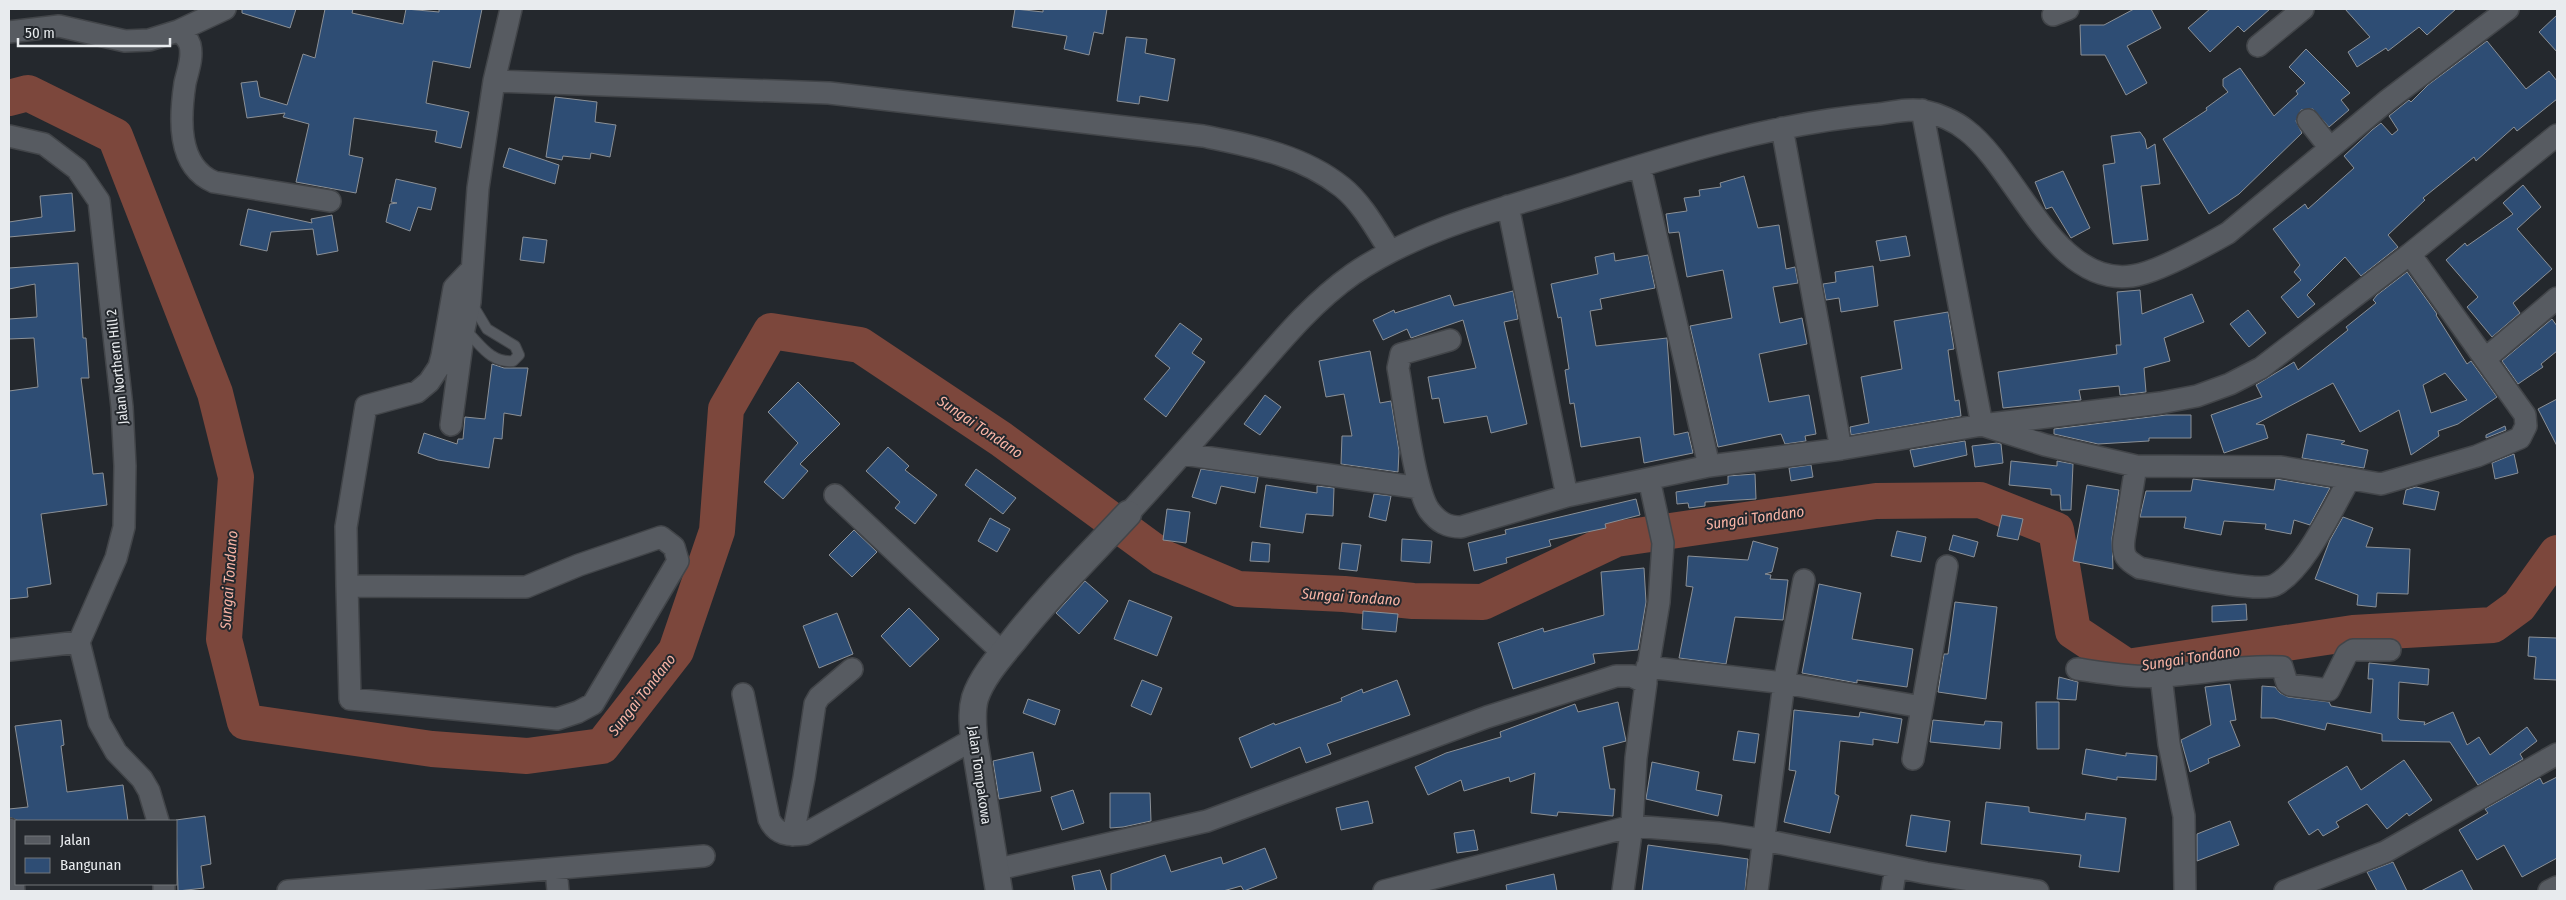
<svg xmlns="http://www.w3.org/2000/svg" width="2566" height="900" font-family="'Fira Sans Condensed',sans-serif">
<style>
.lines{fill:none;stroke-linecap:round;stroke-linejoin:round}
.river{stroke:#7c473c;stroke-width:36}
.building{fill:#2e4d74;stroke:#8b9096;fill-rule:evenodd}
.service-casing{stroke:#424549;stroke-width:12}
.minor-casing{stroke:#424549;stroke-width:24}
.tertiary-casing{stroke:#424549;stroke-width:29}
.service{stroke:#575b61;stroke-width:10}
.minor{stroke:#575b61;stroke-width:21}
.tertiary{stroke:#575b61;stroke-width:26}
.labels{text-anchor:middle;stroke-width:4;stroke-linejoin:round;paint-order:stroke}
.street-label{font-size:14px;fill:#e8ebee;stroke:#24282d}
.water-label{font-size:15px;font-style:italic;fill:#f9b4a5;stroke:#24282d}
</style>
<rect width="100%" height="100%" fill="#24282d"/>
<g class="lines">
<path class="river" d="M9,98L28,93L115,136L215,393L236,477L224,639L245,722L432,749L527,756L602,746L676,651L717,531L726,409L771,331L860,345L1001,439L1162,557L1238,589L1344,594L1413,601L1483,602L1616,539L1876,501L1980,500L2056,530L2073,631L2127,667L2353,633L2493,625L2519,606L2557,553"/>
</g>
<path class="building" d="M242,9H296L290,28L242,13Z
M325,9H353L352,13L403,24L406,9L439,12V9H482L470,68L433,61L426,103L469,112L461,148L435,142L437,131L354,118L349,155L363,158L356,193L296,182L309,124L283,117L285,113L247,118L241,83L257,81L260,97L287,105L303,54L315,58Z
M1015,9L1043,12V9H1107L1103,34L1094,32L1089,55L1064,49L1067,36L1012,27Z
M2134,9H2151L2161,28L2127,46L2147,83L2126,95L2105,55H2081L2080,25H2104Z
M2210,9H2270L2244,32L2238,26L2210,52L2188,28Z
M2345,9H2456L2427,35L2419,27L2388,51L2386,48L2357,67L2348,52L2370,37Z
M2557,15V52L2539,32Z
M1126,37L1147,39L1145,53L1175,59L1168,101L1140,96L1139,104L1117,101Z
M2487,41L2526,89L2549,71L2557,81V99L2517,131L2514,127L2476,161L2474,157L2423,198L2425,200L2388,235L2398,247L2361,276L2345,257L2307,295L2315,304L2298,318L2281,297L2301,280L2294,272L2300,265L2273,229L2305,204L2308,209L2354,168L2344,156L2372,130L2381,123L2392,135L2398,130L2389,116L2409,100L2411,102L2428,85Z
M2306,49L2350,93L2341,100L2349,110L2329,127L2313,109L2301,110L2296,121L2302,133L2239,194L2209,214L2163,139L2207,110L2206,108L2228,92L2223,86V79L2240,68L2274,116L2298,94L2296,91L2305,83L2289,67Z
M555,97L597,102L595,122L616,125L610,157L591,153L590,159L563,156L562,160L546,157Z
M2140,132L2145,139L2147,149L2155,144L2160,184L2141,186L2148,240L2113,244L2103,165L2115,163L2111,136Z
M509,148L559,165L555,184L503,167Z
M2063,171L2090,228L2071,238L2052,207L2046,209L2035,182Z
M1744,176L1758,228L1779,225L1786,269L1795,267L1798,283L1773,287L1780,323L1802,318L1807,344L1759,354L1769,402L1809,395L1816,434L1805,436L1806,441L1785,444L1781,434L1718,447L1690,326L1732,318L1723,270L1687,277L1679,232L1669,233L1666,214L1687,211L1684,198L1700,196L1699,190L1721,187L1720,183Z
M396,179L436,188L431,210L418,207L410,231L386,222L390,204L397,203L391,202Z
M2523,185L2541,207L2517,229L2552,269L2513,303L2520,313L2492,337L2467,307L2478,297L2446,260L2465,243L2467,246L2513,214L2503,203Z
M72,193L75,231L9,237V222L42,217L40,196Z
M248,209L312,223L311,219L332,215L338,251L317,255L313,229L271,232L267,251L240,245Z
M1906,236L1910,256L1880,261L1876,241Z
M523,237L547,240L544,263L520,260Z
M1614,253L1615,261L1648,255L1655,288L1600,299L1602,309L1590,311L1596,346L1667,338L1674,435L1688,432L1693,453L1644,463L1640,437L1581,447L1574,403L1570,404L1565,370L1569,369L1561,317L1558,318L1551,284L1598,274L1595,257Z
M78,263L83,338H86L89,378H81L93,474L103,473L107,505L41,514L51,584L27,588L28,597L9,599V391L38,387L34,338L9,339V319L37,317L35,284L9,289V268Z
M1873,266L1878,306L1841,312L1839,298L1826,300L1823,284L1836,282L1835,272Z
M2407,272L2437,314L2436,315L2467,364L2471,361L2497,397L2458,424L2438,431L2439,436L2411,455L2399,410L2360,432L2333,383L2256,424L2264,425L2268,438L2224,453L2211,415L2262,397L2256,385L2294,362L2298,370L2348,330L2346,327L2376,303L2373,300L2377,295ZM2445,373L2467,400L2431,413L2423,385Z
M2140,290L2142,314L2192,294L2204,322L2164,338L2170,361L2144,368L2146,392L2120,395L2119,386L2079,390L2081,400L2003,408L1998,372L2117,354L2116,345H2121L2117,292Z
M1513,291L1518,319L1504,322L1527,424L1491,433L1487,416L1444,423L1439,398L1432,399L1428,377L1476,368L1463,320L1411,338L1407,329L1383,340L1373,320L1394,310L1395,313L1450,295L1454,306Z
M2248,310L2266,333L2249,347L2230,324Z
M1948,312L1954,349L1948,350L1955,401L1959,400L1961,416L1851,435L1850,427L1869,423L1861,377L1902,369L1894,321Z
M2552,319L2557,326V351L2541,364L2543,367L2518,384L2502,361Z
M1180,323L1202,339L1192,353L1205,362L1166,417L1144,399L1170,368L1155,356Z
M1370,351L1380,403L1391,401L1399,451L1398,472L1341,464L1342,436H1352L1344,394L1326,397L1319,361Z
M492,364L504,368H528L521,416L504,413L502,439L494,438L489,468L438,460L418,453L424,433L457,444L458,439H463L465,417L485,419Z
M798,382L840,424L800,464L808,471L783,499L764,482L798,443L768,412Z
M1265,395L1281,407L1260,435L1244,424Z
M2557,399V446L2538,409Z
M2166,415H2191V438H2149V441L2098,444L2054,434V429Z
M2505,426L2506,430L2486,438V435Z
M2307,434L2345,441L2341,444L2368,450L2364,468L2302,458Z
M1965,441L1967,455L1914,467L1910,450Z
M1997,443L2001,444L2003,463L1975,467L1972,446Z
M888,447L909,466L905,470L937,495L915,524L895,508L900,502L866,471Z
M2514,454L2518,473L2495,479L2492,463Z
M2011,461L2057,466V461L2073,464L2071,510H2061L2060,495H2051V489L2009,485Z
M1811,465L1813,477L1791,481L1789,468Z
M976,469L1016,498L1003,514L965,485Z
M1201,469L1258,477L1255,493L1221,486L1216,504L1192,497Z
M1755,474L1756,499L1705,502V506L1689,508L1688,503L1677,504L1676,492L1728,484V476Z
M2193,479L2274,490L2276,479L2330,488L2310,525L2294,520L2291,534L2265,529L2266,524L2224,521L2221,535L2184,528L2186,517H2140L2146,491H2191Z
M1266,485L1317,493V486L1334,488L1333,516L1306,514L1303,533L1260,527Z
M2087,485L2119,490L2112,538L2113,569L2073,561Z
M2416,487L2439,492L2435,510L2403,504L2406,490Z
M1374,494L1391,496L1386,521L1369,517Z
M1636,499L1640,515L1605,524L1606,528L1549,540L1551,546L1506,558L1507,563L1474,571L1468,543L1506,534L1505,530Z
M1167,509L1190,512L1186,543L1163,540Z
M2002,515L2023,519L2018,540L1997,536Z
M2343,517L2373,528L2366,547L2410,549L2408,594L2377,593L2376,607L2357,605L2358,595L2315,579L2330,540Z
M990,518L1010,529L997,552L978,541Z
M854,530L877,552L852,577L829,555Z
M1897,531L1926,537L1921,562L1891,556Z
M1953,535L1978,542L1974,557L1949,550Z
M1402,539L1432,541L1430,563L1401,561Z
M1753,541L1778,548L1772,572L1765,574L1771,575L1770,579L1788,580L1783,620L1735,617L1726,664L1679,658L1693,587L1686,586L1688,556L1748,560Z
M1252,542L1270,544L1269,562L1250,561Z
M1342,543L1361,545L1357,571L1339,569Z
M1644,568L1646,602L1638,650L1593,654L1595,663L1513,689L1498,643L1543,628L1544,632L1604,615L1601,572Z
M1085,581L1108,601L1079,634L1056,613Z
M1819,584L1861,593L1852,639L1913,649L1907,687L1857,680V683L1802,673Z
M1129,600L1172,617L1157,656L1114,639Z
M1955,602L1997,607L1986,699L1938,692L1944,654H1948Z
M2246,604L2247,620L2212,622V606Z
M909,608L939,639L910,667L881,636Z
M1363,611L1398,614L1396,632L1362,629Z
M837,613L853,654L819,668L803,626Z
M2529,637L2557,638V680L2534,679L2536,657L2528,656Z
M2369,663L2429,669L2428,685L2399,682L2398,718L2400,720L2425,722L2424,725L2453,712L2467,745L2479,737L2490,755L2527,727L2537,741L2520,754L2523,759L2478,785L2450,742L2382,741V734L2327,723L2325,730L2274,718H2261L2262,686L2275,687L2280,693L2288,697L2329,702L2331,706L2371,713L2373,679H2368Z
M2059,677L2078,682L2076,700L2057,699Z
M1142,680L1162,688L1151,715L1131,706Z
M1397,680L1410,715L1327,744L1331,754L1306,763L1300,747L1251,768L1239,738L1274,723L1275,725L1342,701L1341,698L1362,689L1363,693Z
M2230,684L2236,720L2230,721L2240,746L2208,759L2209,763L2190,772L2181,740L2211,725L2205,687Z
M1028,699L1060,710L1055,725L1023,713Z
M1618,702L1626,741L1603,747L1610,789H1615L1613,816L1558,812L1557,816L1531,813L1535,773L1510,782L1509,777L1464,791L1461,780L1428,795L1415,767L1446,753L1501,737L1500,732L1575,704L1578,712Z
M2036,702H2059V749H2037Z
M1794,710L1859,717L1860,712L1902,719L1898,743L1873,739V745L1840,741L1835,794L1839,796L1830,833L1784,822L1796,771L1789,770Z
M61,720L64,745L61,746L67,792L123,785L128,821H19L9,817V809L28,807L15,726Z
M1933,720L1984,725L1985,721L2002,722L2000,749L1930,742Z
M1738,731L1759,734L1755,763L1733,760Z
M2086,749L2126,756V753L2157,756L2156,780L2117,777V780L2082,774Z
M1033,752L1041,791L999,799L993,761Z
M2404,760L2432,800L2409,816L2407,813L2387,829L2367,804L2336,822L2339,827L2323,836L2318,829L2309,835L2288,802L2347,766L2361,790Z
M1652,762L1699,772L1696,790L1722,795L1718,816L1646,799Z
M2557,777V858L2522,877L2504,845L2477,860L2459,830L2488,813L2485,809L2540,778L2543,784Z
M1073,790L1084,823L1062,830L1051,797Z
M1110,793H1150L1151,821L1123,827L1110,828Z
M1368,801L1373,823L1341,830L1336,808Z
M1986,802L2029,807V812L2085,820L2086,813L2126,818L2119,872L2079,867L2081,855L1981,844Z
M1911,815L1950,821L1946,852L1906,846Z
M205,816L211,864L201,866L204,888L178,891L176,820Z
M2230,821L2239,845L2197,861V834Z
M1474,830L1478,850L1457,853L1454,833Z
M1648,845L1748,859L1745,891H1642Z
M1265,848L1277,878L1244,891L1241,886L1223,891H1111V874L1165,855L1171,872L1221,857L1223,864Z
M2393,862L2407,891H2377L2367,872Z
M1100,870L1107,891H1075L1072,876Z
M2462,870L2473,891H2421Z
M1554,874L1557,891H1507L1506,885Z"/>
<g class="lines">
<g class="service-casing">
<path id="service" d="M464,329C480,343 489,363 513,361L519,355L515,346L487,329L472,304"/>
</g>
<g class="minor-casing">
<path id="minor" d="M2053,15L2068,9
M178,31C183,34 188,39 190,45C193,58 188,70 185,83C180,116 176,166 214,182L330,201
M9,32L59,26L125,41L149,40L178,31L225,9
M2258,46L2303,9
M494,81L829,93L1203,136C1252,146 1302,155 1342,187C1362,203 1376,229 1390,251
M1922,110L1982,425L2160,403L2197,396L2230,384L2261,368L2410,254L2557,135
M2308,120L2330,148
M1782,128L1841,449L1982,425L2045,445L2136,466L2281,467L2381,484L2477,456L2520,438L2526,426L2525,415L2410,254
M9,136L44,144L77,169L99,201L122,407L125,466L124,527L116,558L79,642
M1640,166L1709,466L1841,449
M1508,206L1567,496
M1450,340L1401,354L1398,368C1404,399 1414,488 1429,510C1438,522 1447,527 1461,527L1567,496L1709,466
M2485,359L2557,298
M451,425L464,329L470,302L478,188L494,81L511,9
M1183,454L1420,488
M2136,466L2124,539C2122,556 2126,560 2140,568C2165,572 2257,594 2275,585C2305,569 2332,509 2349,480
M835,495L1003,653
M1128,514C1167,472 1204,429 1242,386C1277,346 1309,305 1353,274C1416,231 1493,211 1566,189C1667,157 1772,123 1879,114C1893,112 1911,108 1924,111C1938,114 1955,121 1966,130C2017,168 2054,287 2132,276C2156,273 2205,246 2228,233L2388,100L2508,9
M347,586L350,699L557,719L578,712L593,704L678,561L674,547L661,537L579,565L526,587L347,586L346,527L366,406L417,392L429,382L439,367L442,356L454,288L471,270
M79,642L99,722L116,752L142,779L149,791L158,821
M9,650L79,642
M1647,667L1784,683L1922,707
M2077,669C2105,673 2134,678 2162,676C2202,674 2241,665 2282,667L2287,683L2290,685L2329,690L2347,654L2353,650H2390
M2161,676L2169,744L2184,816L2185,891
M1646,680L1659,602L1663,543L1649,479
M743,694L769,819C776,835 789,836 805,834L974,739
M1913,759L1947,566
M9,829L14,891
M793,835L804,778L815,704L819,697L852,669
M556,869L558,891
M994,870L1207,821L1487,717L1616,676H1632L1646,683L1636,758L1632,826L1719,833L1764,840L1926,873L2038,891
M164,884V891
M288,891L704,856
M1384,891L1632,826L1623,891
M1757,891L1784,683L1804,580
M1892,891L1896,867
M2285,891L2385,852L2557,754
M2549,891L2557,887"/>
</g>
<g class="tertiary-casing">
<path id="tertiary" d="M999,891L974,739C973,725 971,712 975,698C982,677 999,658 1013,641C1048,596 1089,556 1128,514"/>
</g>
<use href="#service" class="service"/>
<use href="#minor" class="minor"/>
<use href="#tertiary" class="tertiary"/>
</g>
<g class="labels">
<g class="street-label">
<text transform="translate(117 367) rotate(-96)" y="5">Jalan Northern Hill 2</text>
<text transform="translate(980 775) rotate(82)" y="5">Jalan Tompakowa</text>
</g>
<g class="water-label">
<text transform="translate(980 427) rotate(34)" y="5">Sungai Tondano</text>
<text transform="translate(1755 518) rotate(-8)" y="5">Sungai Tondano</text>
<text transform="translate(229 580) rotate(-86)" y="5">Sungai Tondano</text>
<text transform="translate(1351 597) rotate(4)" y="5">Sungai Tondano</text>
<text transform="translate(2191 658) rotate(-9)" y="5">Sungai Tondano</text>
<text transform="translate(642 695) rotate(-52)" y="5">Sungai Tondano</text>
</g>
</g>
<rect width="2566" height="900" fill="none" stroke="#e8ebee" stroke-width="20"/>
<rect x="15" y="820" width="162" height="65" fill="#24282d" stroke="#72767a"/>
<rect x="25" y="836" width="25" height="8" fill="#575b61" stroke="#72767a"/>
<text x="60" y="845" font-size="15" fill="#e8ebee">Jalan</text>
<rect x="25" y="858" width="25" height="15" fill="#2e4d74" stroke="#72767a"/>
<text x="60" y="870" font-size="15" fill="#e8ebee">Bangunan</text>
<path d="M18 38v8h152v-8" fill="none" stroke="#e8ebee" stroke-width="2.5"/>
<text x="25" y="38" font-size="15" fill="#e8ebee" stroke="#24282d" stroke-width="4" paint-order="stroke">50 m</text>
</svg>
